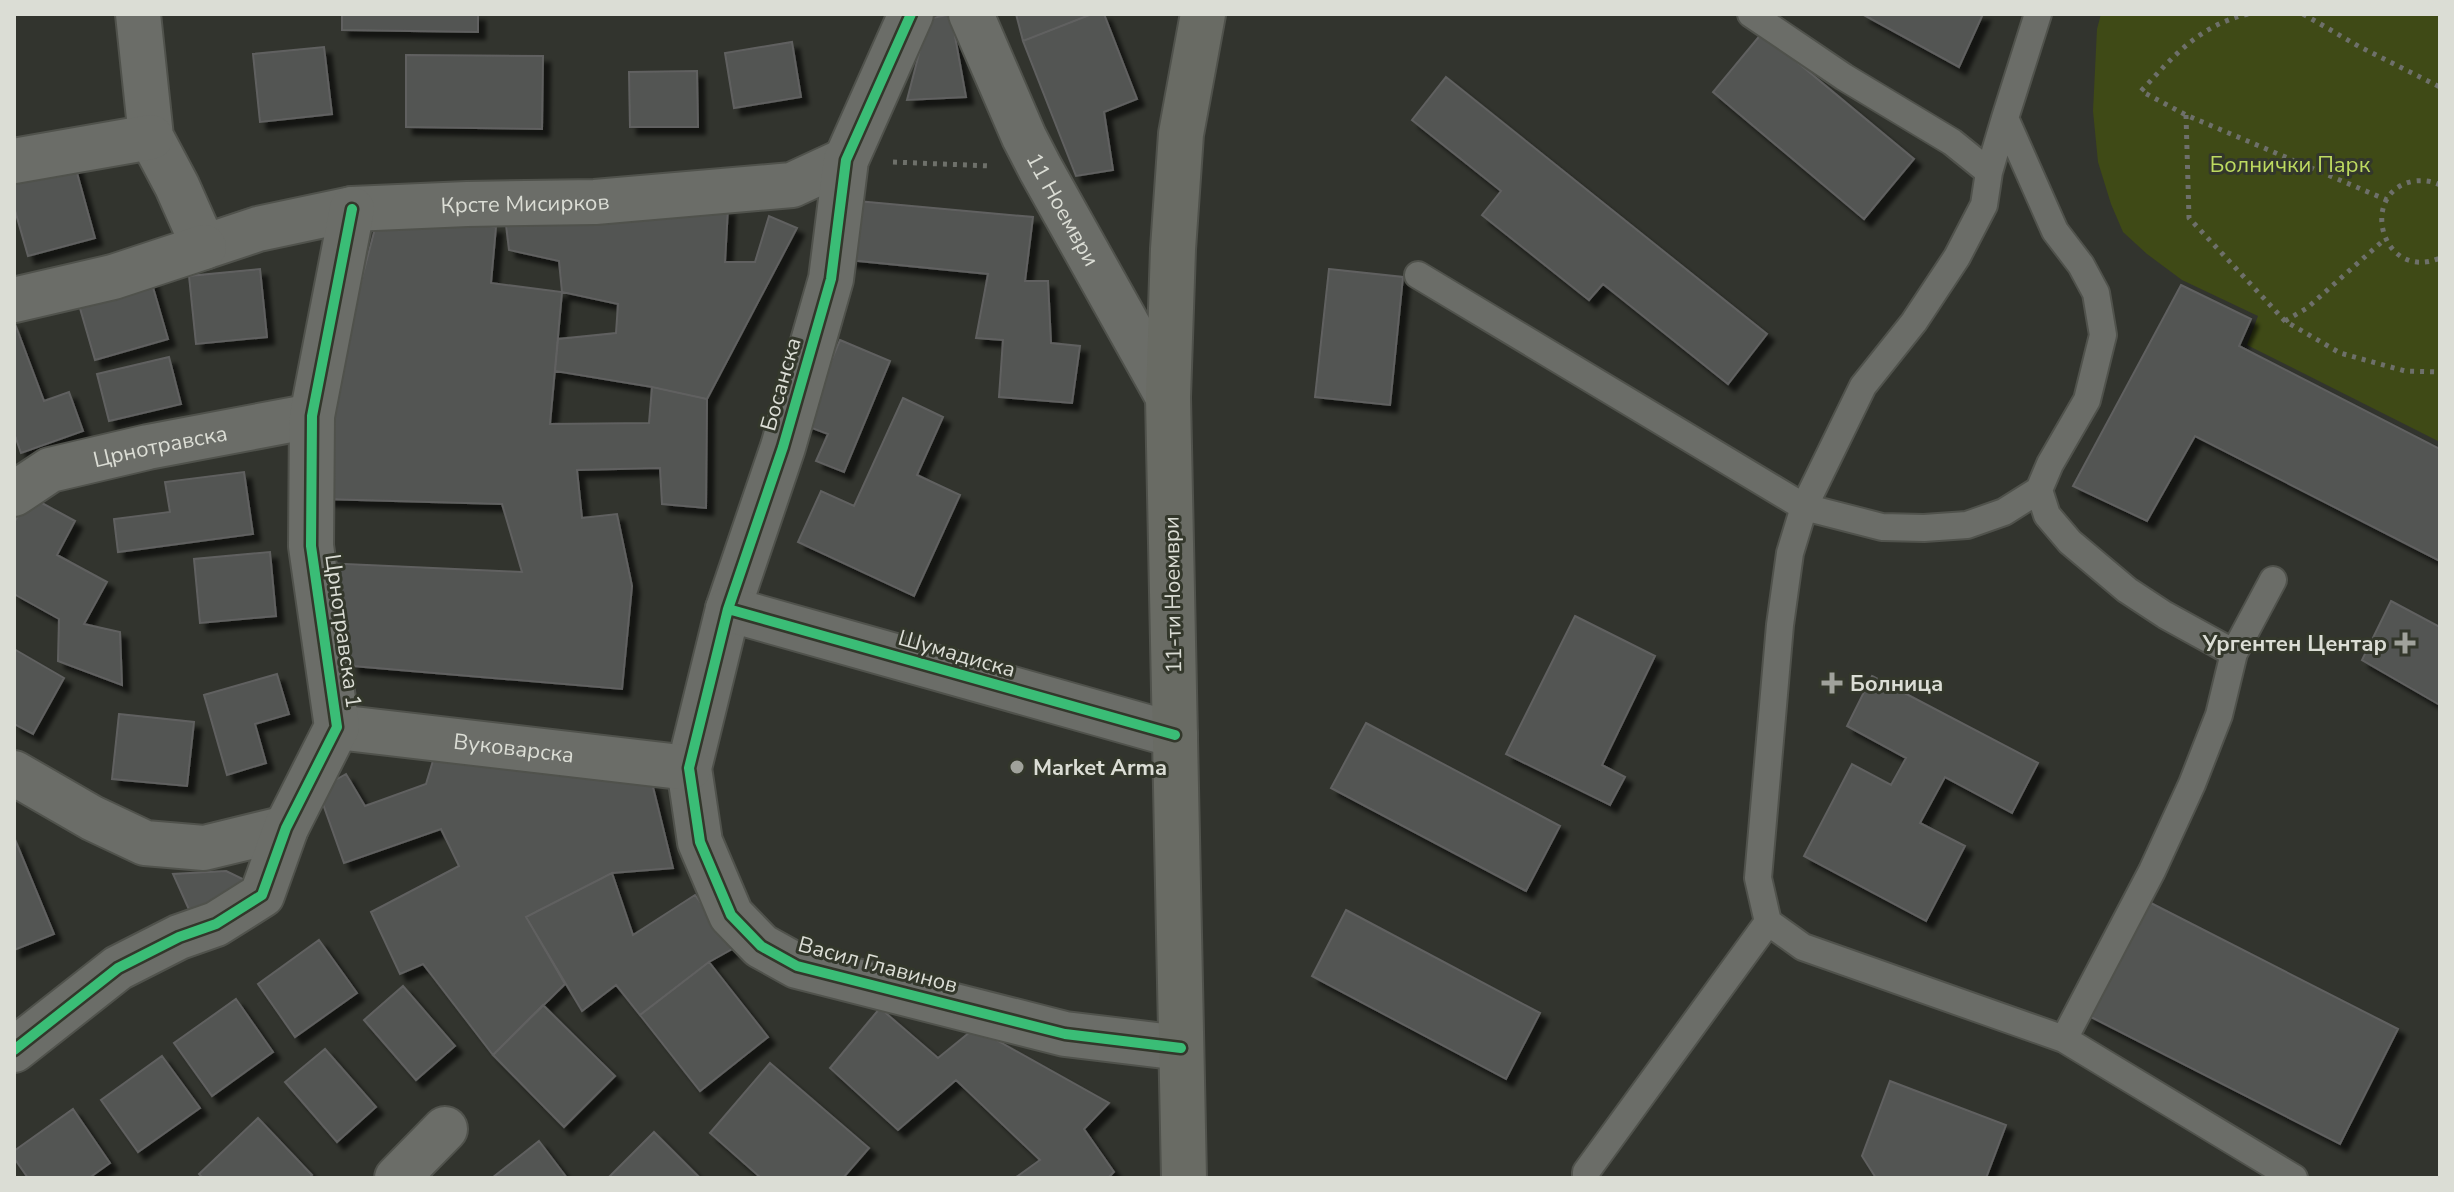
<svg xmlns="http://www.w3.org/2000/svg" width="2454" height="1192" font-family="'Nunito Sans',sans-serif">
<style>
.green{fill:#3f4a16}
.building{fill:#535453;stroke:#606160;stroke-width:2;filter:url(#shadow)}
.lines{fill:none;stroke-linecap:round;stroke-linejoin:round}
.lane-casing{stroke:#50524c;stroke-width:30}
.street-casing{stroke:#50524c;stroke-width:48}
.secondary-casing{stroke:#50524c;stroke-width:48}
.path{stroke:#6e706a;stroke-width:5;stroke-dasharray:4 6;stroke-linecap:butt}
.lane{stroke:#6b6d68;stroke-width:26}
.street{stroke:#6b6d68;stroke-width:44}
.secondary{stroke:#696b64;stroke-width:44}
.cycleway-casing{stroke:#33372b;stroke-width:15}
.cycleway{stroke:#3abd76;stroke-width:10}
.poi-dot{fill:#a0a29b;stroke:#33372b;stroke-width:3}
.labels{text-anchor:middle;stroke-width:6;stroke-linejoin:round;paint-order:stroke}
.park-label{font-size:22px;fill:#bdda60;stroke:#33372b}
.street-label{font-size:22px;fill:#dbddd5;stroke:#33372b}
.poi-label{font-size:22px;font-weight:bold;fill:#dbddd5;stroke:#33372b;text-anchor:start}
</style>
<defs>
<filter id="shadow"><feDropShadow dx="7" dy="7" stdDeviation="2" flood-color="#0009"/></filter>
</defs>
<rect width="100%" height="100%" fill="#32342e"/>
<path class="green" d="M2101,14H2440V442L2247,345L2258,316L2182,280L2147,254L2123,232L2111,204L2098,162L2093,111L2097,29Z"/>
<path class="building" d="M342,14H478V32L342,30Z
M951,14L966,97L907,100L928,19Z
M1016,14H1092L1023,41Z
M1092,14H1104L1137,99L1104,112L1113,170L1076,176L1023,41Z
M1862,14H1983L1959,67Z
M1762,33L1914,159L1864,219L1713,92Z
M792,42L801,97L734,108L725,53Z
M324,47L332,114L260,122L253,54Z
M406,55L543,56L542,129L406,127Z
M697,71L698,127H630L629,72Z
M1446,77L1767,334L1728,384L1603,284L1589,300L1482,215L1501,191L1412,120Z
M74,162L95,238L28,256L14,207V178Z
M857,201L1033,217L1025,281H1048L1051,343L1080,346L1072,403L999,397L1003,340L976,338L988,274L849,260Z
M728,208L725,262H755L769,216L797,228L707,399L652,387L555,371L558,339L616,333L618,304L562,292L559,261L509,250L506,225Z
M379,213L496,227L491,283L562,292L550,424L649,423L652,387L707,399L706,508L662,504L660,468L577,470L582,518L617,514L632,586L622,689L353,666L324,563L522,572L502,504L322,499L337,374Z
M260,269L267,337L196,344L189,276Z
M1329,269L1403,277L1390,405L1315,397Z
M150,277L168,339L95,360L77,298Z
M2181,285L2251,319L2239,346L2440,449V561L2195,436L2147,521L2073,486Z
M14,321L44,401L69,392L83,431L21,453L14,433Z
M840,340L890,361L844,472L816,461L828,434L804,425Z
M169,357L181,404L109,421L97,374Z
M903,398L943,417L917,475L960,495L914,596L798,542L821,491L854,506Z
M244,472L253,534L118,552L114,519L170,512L165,482Z
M29,496L75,521L57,555L107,582L84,624L120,632L122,685L58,661L59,619L14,594V523Z
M270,552L276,616L200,623L194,559Z
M2391,601L2440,627V705L2362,660Z
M1575,616L1655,656L1602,765L1625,777L1610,805L1506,754Z
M14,649L64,678L33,734L14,724Z
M277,674L289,714L255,724L266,763L227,775L204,695Z
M1872,676L2038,763L2012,813L1945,777L1920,823L1965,846L1926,921L1804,856L1852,764L1891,785L1906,758L1847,726Z
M119,714L194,722L187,786L112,779Z
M1366,723L1560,826L1526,891L1331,788Z
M435,754L652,783L673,868L612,873L526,917L565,984L493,1055L423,964L400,974L371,912L459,866L441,829L344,863L318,790L346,774L365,806L426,784Z
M14,837L54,934L14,950Z
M226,871L247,881L191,914L173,874Z
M612,873L633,935L695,895L734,948L709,962L640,1015L616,985L582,1011L526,917Z
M2145,900L2398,1029L2340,1144L2087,1015Z
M1346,910L1540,1013L1506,1079L1312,976Z
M319,940L357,993L295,1037L258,984Z
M709,962L768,1037L700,1091L640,1015Z
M403,986L455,1046L416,1080L364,1020Z
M236,999L273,1052L212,1096L174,1043Z
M543,1005L615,1076L564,1127L493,1055Z
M880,1008L938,1058L975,1028L1109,1103L1084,1129L1114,1172L1108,1178H1015L1040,1160L956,1080L898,1130L830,1068Z
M325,1049L376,1107L337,1142L285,1082Z
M162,1056L200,1108L138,1152L101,1100Z
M770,1063L869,1148L843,1178H761L710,1133Z
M1890,1081L2006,1125L1986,1178H1876L1862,1156Z
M73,1109L110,1163L89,1178H28L14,1158V1151Z
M258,1118L312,1175L309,1178H203L199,1174Z
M654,1132L700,1178H608Z
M539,1141L567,1178H492Z"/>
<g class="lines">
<g class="lane-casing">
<path id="lane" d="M1751,14L1844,77L1952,142L1989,172
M2038,14L2005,118L2055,231L2081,265L2096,293L2103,335L2087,400L2050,464L2039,490L2047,515L2070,542L2127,590L2165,615L2234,653
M2005,118L1989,172L1984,205L1957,257L1914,322L1863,386L1804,507L1790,553L1780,625L1758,878L1768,922L1803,947L2064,1039L2294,1178
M1418,275L1804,507L1882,527L1924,528L1967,525L2004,512L2039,490
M2064,1039L2152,871L2192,784L2219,715L2234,653L2273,580
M1586,1178V1172L1768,922"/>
</g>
<g class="street-casing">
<g id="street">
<path id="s1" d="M138,14L151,137L177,186L204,247L258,229L352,209L467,204L595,202L792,185L846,160"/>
<path d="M911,14L846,160L831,279L783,447L728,609L689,768L700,842L731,915L761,946L797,966L1065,1034L1181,1048"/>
<path id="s2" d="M971,14L1024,137L1040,168L1168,397"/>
<path d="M14,161L151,137"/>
<path d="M14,300L113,277L204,247"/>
<path id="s3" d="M14,494L50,470L148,447L312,416"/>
<path d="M728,609L1175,735"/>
<path id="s4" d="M337,727L689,768"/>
<path d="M14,773L92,818L145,843L204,848L286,828"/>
<path d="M14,1050L118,968L179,937L216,924L262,895L286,828L337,727L311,546L312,416L352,209"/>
<path d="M397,1178L445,1129"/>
</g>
</g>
<g class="secondary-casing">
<path id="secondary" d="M1184,1178L1168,397L1173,249L1181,134L1203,14"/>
</g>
<path class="path" d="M2248,14C2198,26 2174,56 2141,91L2186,115L2387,200
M2303,14L2360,47L2440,87
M2186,115L2189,218L2285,321L2340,353L2405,371L2440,372
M893,162L991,166
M2440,185C2432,181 2424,180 2415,181C2357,190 2381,283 2440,258
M2285,321L2307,308L2385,239"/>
<use href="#lane" class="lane"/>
<use href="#street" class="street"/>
<use href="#secondary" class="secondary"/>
<g class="cycleway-casing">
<path id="cycleway" d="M911,14L846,160L831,279L783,447L728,609L689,768L700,842L731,915L761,946L797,966L1065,1034L1181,1048
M728,609L1175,735
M14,1050L118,968L179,937L216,924L262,895L286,828L337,727L311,546L312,416L352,209"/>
</g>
<use href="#cycleway" class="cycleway"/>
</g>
<g class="poi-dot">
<path d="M2401 631h8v8h8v8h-8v8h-8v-8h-8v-8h8z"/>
<path d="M1828 671h8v8h8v8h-8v8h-8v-8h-8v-8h8z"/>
<circle cx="1017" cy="767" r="8"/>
</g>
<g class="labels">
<g class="park-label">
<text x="2290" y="172">Болнички Парк</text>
</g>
<g class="street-label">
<text dy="8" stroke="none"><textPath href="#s1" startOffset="572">Крсте Мисирков</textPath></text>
<text dy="8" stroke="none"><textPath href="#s2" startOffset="216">11 Ноември</textPath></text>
<text transform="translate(780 384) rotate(-74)" y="8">Босанска</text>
<text dy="8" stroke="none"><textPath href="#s3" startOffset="156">Црнотравска</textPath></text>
<text transform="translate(1172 595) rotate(-91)" y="8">11-ти Ноември</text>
<text transform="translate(344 631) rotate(82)" y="8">Црнотравска 1</text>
<text transform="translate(957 653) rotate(16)" y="8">Шумадиска</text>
<text dy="8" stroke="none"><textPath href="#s4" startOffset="178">Вуковарска</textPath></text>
<text transform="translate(878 964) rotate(15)" y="8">Васил Главинов</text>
</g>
<g class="poi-label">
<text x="2387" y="651" text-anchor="end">Ургентен Центар</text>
<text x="1850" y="691">Болница</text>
<text x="1033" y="775">Market Arma</text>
</g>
</g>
<rect width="2454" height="1192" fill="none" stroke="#dbddd5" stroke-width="32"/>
</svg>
